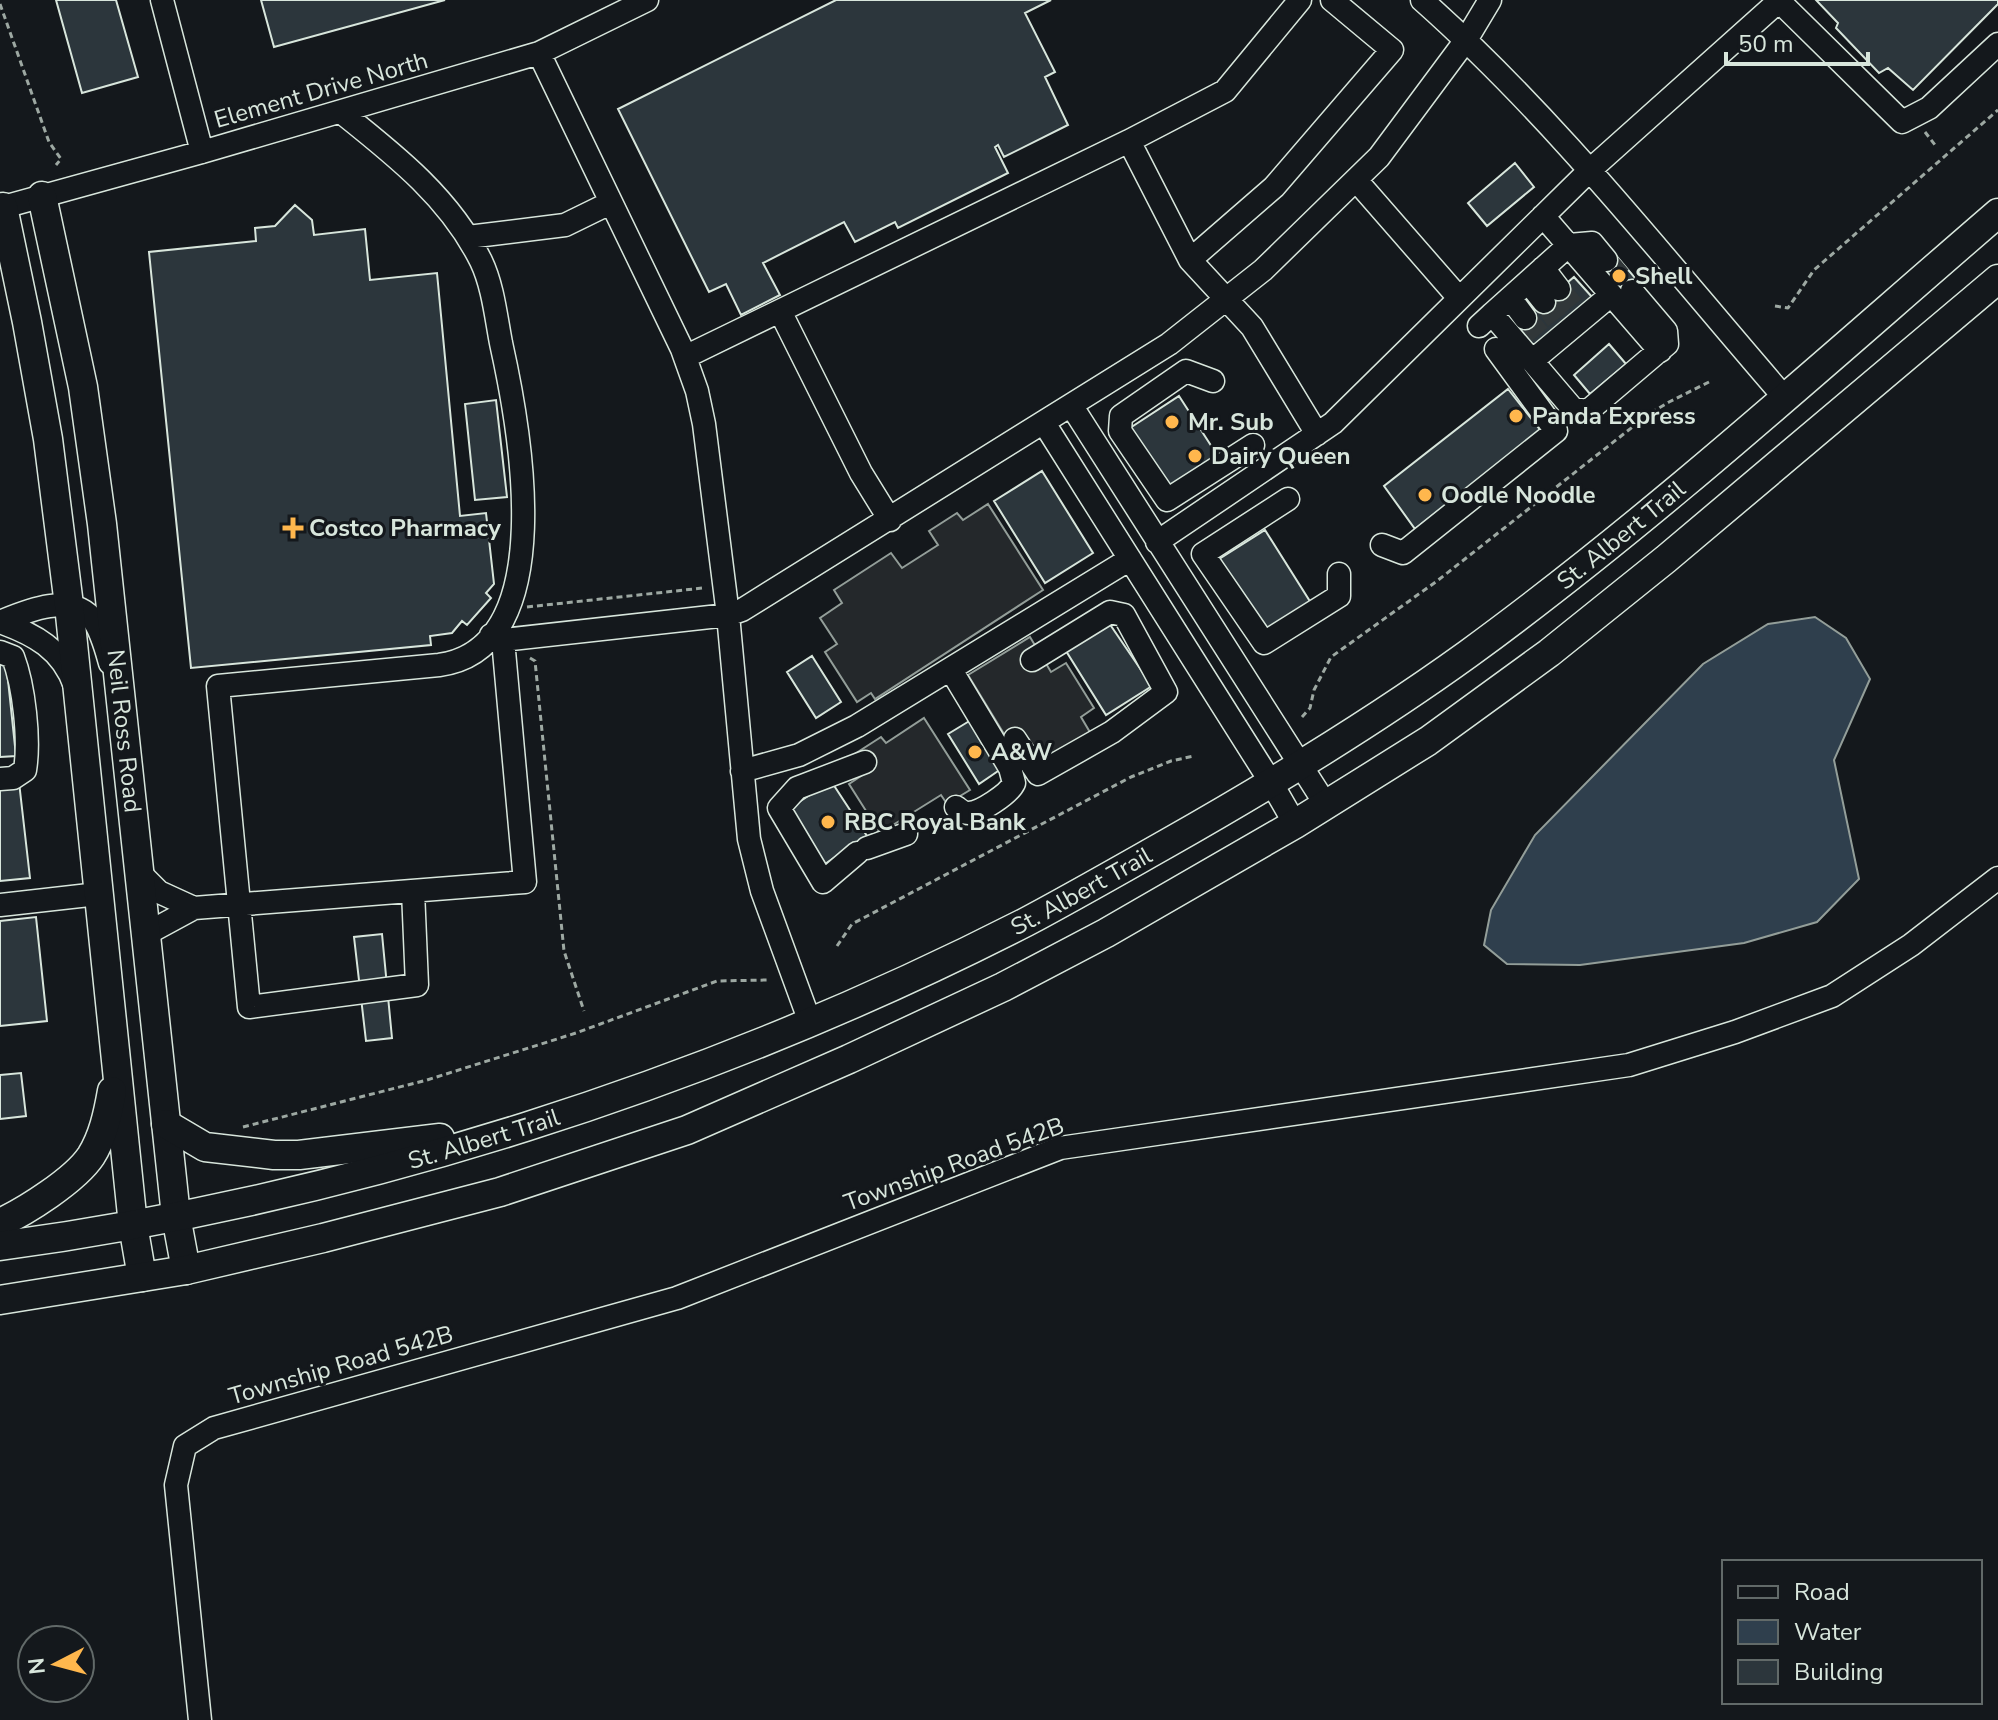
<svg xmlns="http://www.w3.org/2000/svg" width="1998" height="1720" font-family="'Nunito Sans',sans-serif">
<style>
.parking{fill:#24282b;stroke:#939e99;stroke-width:2}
.water{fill:#2f3f4d;stroke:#939e99;stroke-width:2}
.building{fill:#2c363c;stroke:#d8e6dc;stroke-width:2}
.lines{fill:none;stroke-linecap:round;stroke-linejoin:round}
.minor-tunnel{stroke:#313739;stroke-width:22;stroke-dasharray:22 11;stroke-linecap:butt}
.minor-casing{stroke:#d8e6dc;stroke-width:25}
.major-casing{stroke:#d8e6dc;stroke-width:31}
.path{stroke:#9da8a2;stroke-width:3;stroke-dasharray:6 4;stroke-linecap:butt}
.minor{stroke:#14181c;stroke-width:22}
.major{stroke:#14181c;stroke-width:28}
.poi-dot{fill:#ffb74d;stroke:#14181c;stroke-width:3}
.labels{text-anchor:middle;stroke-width:6;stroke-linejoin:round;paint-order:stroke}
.street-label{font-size:24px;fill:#d8e6dc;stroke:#14181c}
.poi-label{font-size:24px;font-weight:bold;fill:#d8e6dc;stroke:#14181c;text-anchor:start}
</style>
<rect width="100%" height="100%" fill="#14181c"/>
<path class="parking" d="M988,504L1043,590L875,699L871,693L857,702L825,652L837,644L820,618L842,603L834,590L891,553L902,568L938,545L929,531L957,513L963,520Z
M1030,637L1051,672L1066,663L1094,708L1081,717L1091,734L1043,764L1018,757L968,675Z
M924,718L970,790L947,804L941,795L880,833L849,784L861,776L850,757L881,737L886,743Z"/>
<path class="water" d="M1815,617L1846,638L1870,679L1834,760L1859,879L1817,922L1744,943L1580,965L1507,964L1484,945L1491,910L1535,835L1703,664L1768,624Z"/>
<path class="building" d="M56,0H116L138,77L82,93Z
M261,0H445L274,47Z
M836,0H1051L1025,13L1055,72L1045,77L1068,125L1004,157L998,145L995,147L1008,173L898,228L895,222L855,242L844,222L763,263L780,295L741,315L726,284L709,292L618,109Z
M1816,0H1998V4L1913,90L1888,68L1879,73L1836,28L1838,23Z
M1515,163L1534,187L1487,226L1468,203Z
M295,205L312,220L314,235L365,229L370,280L437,273L460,516L486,513L494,584L486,593L491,598L467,625L462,621L452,633L430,636L431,645L191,668L149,252L256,241L255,228L275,226Z
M1614,253L1641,285L1624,298L1597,267Z
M1574,277L1592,297L1527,352L1510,331Z
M1609,344L1626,364L1590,394L1574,375Z
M1508,389L1541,431L1415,529L1384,486Z
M1179,396L1219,458L1169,490L1130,428Z
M496,400L507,497L475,500L465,404Z
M1042,471L1093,553L1045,583L994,501Z
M1265,530L1311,603L1262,635L1216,561Z
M1109,623L1152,686L1106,715L1066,651Z
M812,656L841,702L816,718L787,672Z
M0,661H6L16,756L0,757Z
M971,720L1001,769L979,784L948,734Z
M831,781L867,836L862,839L860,857L851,846L825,864L790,808Z
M19,782L30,878L0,881V784Z
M36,917L47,1021L0,1026V921Z
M382,934L392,1038L366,1041L354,937Z
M21,1073L26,1116L0,1119V1075Z"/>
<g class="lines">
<path class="minor-tunnel" d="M1606,260L1632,291
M1559,289L1576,310
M1544,302L1560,324
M1525,318L1543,339"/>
<g class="minor-casing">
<path id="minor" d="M162,0L202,152
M1422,0C1556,119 1667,262 1784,397
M1778,0L1902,122L1929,108L1998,44
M539,53L682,349L697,391L704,424L728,615L749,839L762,891L810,1022
M341,112C395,155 450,198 481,261C493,286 496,317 501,343C519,424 562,649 439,665L218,686L249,1007L417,985L413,891
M1129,141L1225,91L1300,0
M1356,180L1459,298
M0,208L202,152L539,53L647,0
M1543,216L1660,351
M468,237L565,225L610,203
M1190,260L1274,187L1392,50L1332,0
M1543,268L1559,289
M1528,282L1544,302
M1510,298L1525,318
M780,311L861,473L890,520
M1492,314L1569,245L1592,243L1606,260
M1479,326L1492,314L1573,409L1588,411L1667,344L1666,331L1632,291
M685,357L1129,141L1190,260L1252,327L1317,434
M1532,361L1611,295
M1213,381L1186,371L1121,416L1120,431L1167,500L1253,445
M1071,405L1326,805
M1044,423L1272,784L1295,824
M1288,499L1203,554L1264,643L1339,596V574
M1157,542L1333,423L1590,170L1779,1
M1382,545L1403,553L1556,431L1496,349
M0,622C26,611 73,591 94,621C102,633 106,649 110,663
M0,622C34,634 62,649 75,686
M491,635L503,640L728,615L742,610L1169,344L1263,270L1379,157L1466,40L1490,0
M0,652L13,657C24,686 30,739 25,770L13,778L0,779
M951,670L1010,768L1014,783C1009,794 980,813 968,813C963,813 960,810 956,807
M1015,739L1038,774L1112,732L1166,692L1124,615L1110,612L1032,660
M742,771L799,755L857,726L1130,559
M867,848L906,834
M857,853L823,882L779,808L797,788L865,762
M139,872L159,892L194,908
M0,905L98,894
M146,934L194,908L525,882L503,640
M200,1720L176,1485L185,1446L214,1428L677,1298L1060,1148L1629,1065L1735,1032L1832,996L1911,945L1998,878"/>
</g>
<g class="major-casing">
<g id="major">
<path id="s1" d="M42,196L83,387L102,524L176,1216L186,1270"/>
<path d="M3,207L27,322L48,439L69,605L133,1225L142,1277"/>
<path d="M166,1124L205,1147L274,1155H299L440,1138"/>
<path d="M0,1223C26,1211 75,1180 91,1156C103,1137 108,1114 112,1091"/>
<path id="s2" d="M0,1246C352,1198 709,1084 1026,922C1073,897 1120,870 1166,844C1270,785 1371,724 1468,654C1653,519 1824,363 1998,213"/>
<path d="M0,1300L186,1270L323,1238L500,1192L687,1130L849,1059L1003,987L1106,933L1295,824L1428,741L1549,653L1666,559L1998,279"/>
</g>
</g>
<path class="path" d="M0,4L49,142L61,159L56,165
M1925,132L1935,145
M1775,306L1788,308L1814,270L1998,110
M527,607L703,588
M530,658L535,661L564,951L584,1011
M1302,717L1310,708L1314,690L1331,657L1437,581L1649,414L1669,402L1709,382
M837,946L852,924L1131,777L1171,761L1194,756
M243,1127L427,1080L576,1033L717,981L768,980"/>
<use href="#minor" class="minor"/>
<use href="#major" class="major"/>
</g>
<g class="poi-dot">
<circle cx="1619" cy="276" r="8"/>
<circle cx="1516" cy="416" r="8"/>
<circle cx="1172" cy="422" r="8"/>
<circle cx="1195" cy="456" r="8"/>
<circle cx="1425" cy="495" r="8"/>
<path d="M289 516h8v8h8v8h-8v8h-8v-8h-8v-8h8z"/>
<circle cx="975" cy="752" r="8"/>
<circle cx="828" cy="822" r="8"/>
</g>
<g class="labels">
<g class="street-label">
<text transform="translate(321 90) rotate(-16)" y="8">Element Drive North</text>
<text dy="8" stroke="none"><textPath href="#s2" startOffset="1792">St. Albert Trail</textPath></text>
<text dy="8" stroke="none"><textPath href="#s1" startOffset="542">Neil Ross Road</textPath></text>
<text dy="8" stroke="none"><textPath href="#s2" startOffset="1144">St. Albert Trail</textPath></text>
<text dy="8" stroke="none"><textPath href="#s2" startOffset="496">St. Albert Trail</textPath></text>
<text transform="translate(954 1164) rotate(-20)" y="8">Township Road 542B</text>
<text transform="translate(341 1365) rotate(-16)" y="8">Township Road 542B</text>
</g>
<g class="poi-label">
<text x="1635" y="284">Shell</text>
<text x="1532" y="424">Panda Express</text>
<text x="1188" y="430">Mr. Sub</text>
<text x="1211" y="464">Dairy Queen</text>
<text x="1441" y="503">Oodle Noodle</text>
<text x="309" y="536">Costco Pharmacy</text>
<text x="991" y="760">A&amp;W</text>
<text x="844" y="830">RBC Royal Bank</text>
</g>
</g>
<rect x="1722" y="1560" width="260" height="144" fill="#14181c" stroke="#626a69" stroke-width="2"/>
<rect x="1738" y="1586" width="40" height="12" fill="#14181c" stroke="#626a69" stroke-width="2"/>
<text x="1794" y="1600" font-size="24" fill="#d8e6dc">Road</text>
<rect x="1738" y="1620" width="40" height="24" fill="#2f3f4d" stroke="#626a69" stroke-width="2"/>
<text x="1794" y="1640" font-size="24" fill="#d8e6dc">Water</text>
<rect x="1738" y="1660" width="40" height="24" fill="#2c363c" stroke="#626a69" stroke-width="2"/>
<text x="1794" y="1680" font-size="24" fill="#d8e6dc">Building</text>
<g transform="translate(56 1664) rotate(264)"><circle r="38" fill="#14181c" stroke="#626a69" stroke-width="2"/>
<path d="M0-6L14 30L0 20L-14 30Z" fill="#ffb74d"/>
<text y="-12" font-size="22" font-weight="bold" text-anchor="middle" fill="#d8e6dc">N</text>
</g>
<path d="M1726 52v12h142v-12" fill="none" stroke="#d8e6dc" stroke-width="4"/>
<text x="1738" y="52" font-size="24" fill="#d8e6dc" stroke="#14181c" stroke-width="6" paint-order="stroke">50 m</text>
</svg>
